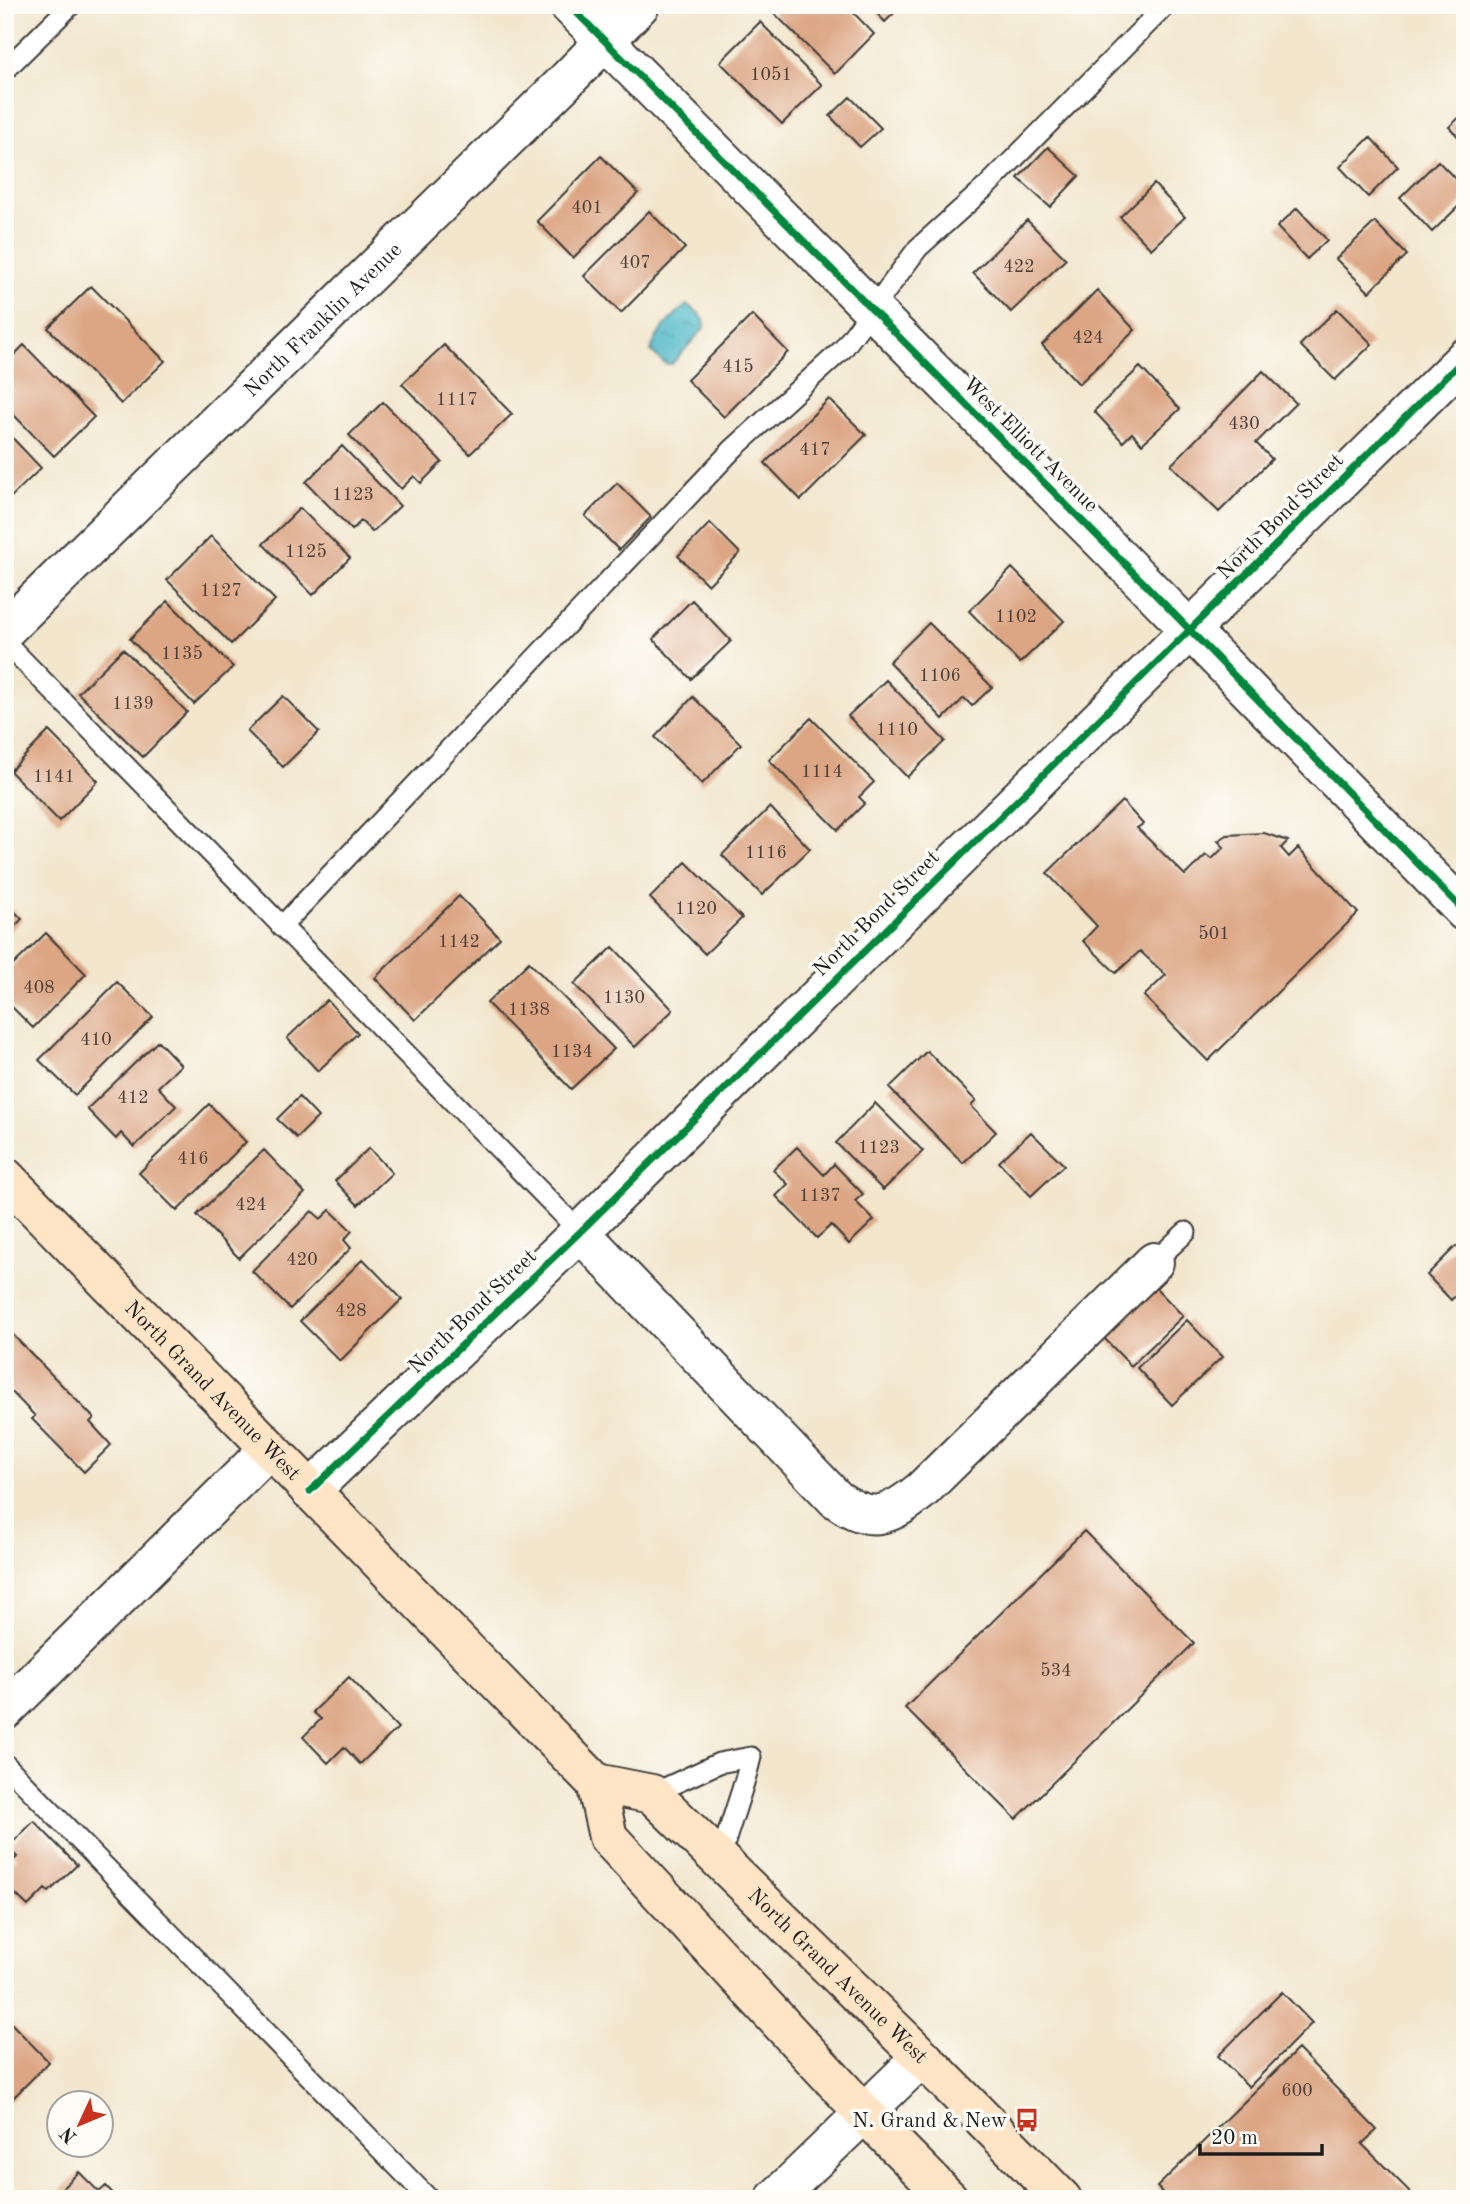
<svg xmlns="http://www.w3.org/2000/svg" width="1470" height="2204" font-family="'Old Standard TT',serif">
<style>
.water{fill:url(#water-ripples);stroke:#346a72;stroke-width:2}
.building{fill:#dca583}
.lines{fill:none;stroke-linecap:round;stroke-linejoin:round}
.service-casing{stroke:#3c3a37;stroke-width:23}
.minor-casing{stroke:#3c3a37;stroke-width:42}
.secondary-casing{stroke:#3c3a37;stroke-width:42}
.service{stroke:#fff;stroke-width:19}
.minor{stroke:#fff;stroke-width:38}
.secondary{stroke:#ffe4c6;stroke-width:38}
.cycleway-casing{stroke:#fdfcf7;stroke-width:11}
.cycleway{stroke:#00873e;stroke-width:7}
.labels{text-anchor:middle;stroke-width:7;stroke-linejoin:round;paint-order:stroke}
.number-label{font-size:18px;fill:#4c3e36}
.street-label{font-size:21px;fill:#1c1c1c;stroke:#fdfcf7}
.poi-label{font-size:21px;fill:#1c1c1c;stroke:#fdfcf7;text-anchor:end}
</style>
<defs>
<pattern id="water-ripples" width="26" height="14" patternUnits="userSpaceOnUse" patternTransform="scale(1.75)"><rect width="26" height="14" fill="#4bb7c7"/><path d="M2 4q2-2 4 0t4 0M15 11q2-2 4 0t4 0" fill="none" stroke="#3e94a1"/></pattern>
</defs>
<rect width="100%" height="100%" fill="#fdfcf7"/>
<filter id="ink" filterUnits="userSpaceOnUse"><feTurbulence type="fractalNoise" baseFrequency=".0143" numOctaves="2"/><feDisplacementMap in="SourceGraphic" scale="14" xChannelSelector="R" yChannelSelector="G"/><feConvolveMatrix kernelMatrix="1 2 1 2 8 2 1 2 1" color-interpolation-filters="sRGB"/></filter>
<filter id="wash" filterUnits="userSpaceOnUse"><feTurbulence type="fractalNoise" baseFrequency=".00686" numOctaves="4" result="noise"/><feDisplacementMap in="SourceGraphic" scale="28" xChannelSelector="R" yChannelSelector="G"/><feGaussianBlur stdDeviation="1.57" result="paint"/><feColorMatrix in="noise" values="0 0 0 0 0 0 0 0 0 0 0 0 0 0 0 0 0 1.4 0 .05"/><feComposite in="paint" operator="in"/></filter>
<g filter="url(#wash)">
<rect width="100%" height="100%" fill="#f2e6cd"/>
<path class="water" d="M687,305C696,310 706,317 705,327L672,364H665L651,351C655,334 673,315 687,305Z"/>
<g id="blocks">
<path class="building" d="M780,5H846L874,34L835,74L773,12Z
M869,5H902L885,22Z
M760,22L822,85L782,124L720,62Z
M850,97L881,128L860,147L830,116Z
M1465,112V144L1449,127Z
M1370,137L1398,167L1368,197L1340,167Z
M1048,147L1079,176L1050,207L1018,178Z
M601,156L638,193L573,258L537,221Z
M1438,161L1465,189V200L1432,232L1400,198Z
M1154,184L1185,217L1151,249L1120,217Z
M1297,208L1327,240L1307,259L1277,227Z
M649,211L685,248L621,313L584,276Z
M1027,220L1066,259L1011,312L973,273Z
M1375,222L1407,255L1369,292L1336,259Z
M91,286L165,361L121,404L48,328Z
M1097,290L1135,330L1079,384L1042,345Z
M1337,309L1372,344L1335,380L1300,345Z
M752,315L788,352L724,417L687,380Z
M24,345L94,417L54,456L5,406V364Z
M444,345L512,414L470,454L402,384Z
M1140,367L1180,409L1142,444L1132,433L1123,442L1094,411Z
M1263,371L1296,403L1256,443L1272,459L1219,512L1171,465Z
M829,399L866,435L801,500L765,463Z
M383,402L442,462L421,483L414,476L401,489L349,435Z
M5,430L41,468L5,503Z
M342,446L400,506L372,532L361,521L352,530L306,482Z
M617,483L651,517L619,550L585,516Z
M300,508L350,558L313,595L263,544Z
M710,523L740,553L708,585L678,556Z
M211,536L275,600L231,644L167,580Z
M1012,568L1064,621L1020,663L969,611Z
M692,600L731,641L691,679L653,639Z
M168,601L233,667L194,704L130,639Z
M929,623L992,687L972,706L964,698L943,719L889,662Z
M123,649L187,712L143,757L78,693Z
M886,680L945,741L907,777L848,716Z
M283,696L319,732L283,767L247,731Z
M693,697L741,744L702,784L655,737Z
M811,718L874,782L859,797L865,803L838,830L769,760Z
M49,731L98,781L59,821L10,771Z
M1122,801L1143,824L1137,828L1185,875L1206,855L1212,859L1224,847L1218,841L1227,835L1264,833L1288,841L1281,848L1289,857L1298,848L1358,913L1208,1061L1144,996L1166,975L1140,951L1116,973L1083,941L1097,926L1047,873Z
M770,807L810,849L762,895L722,855Z
M686,862L742,918L705,954L650,898Z
M459,896L500,938L415,1020L375,978Z
M5,902L22,919L5,936Z
M46,933L86,974L33,1028L5,1000V973Z
M613,947L673,1010L635,1047L574,984Z
M529,962L614,1049L571,1089L487,1003Z
M117,982L153,1017L75,1095L39,1060Z
M327,1000L358,1033L318,1071L287,1038Z
M158,1041L181,1065L158,1087L176,1106L134,1147L121,1133L116,1139L87,1109Z
M927,1051L976,1101L971,1106L996,1132L963,1163L889,1088Z
M299,1097L318,1117L297,1138L277,1119Z
M875,1103L923,1151L883,1190L836,1143Z
M209,1104L246,1142L177,1211L139,1173Z
M1031,1132L1064,1165L1031,1196L999,1162Z
M797,1147L824,1175L834,1164L863,1194L855,1201L874,1220L849,1244L831,1225L817,1238L776,1196L788,1184L773,1170Z
M369,1148L392,1173L358,1205L335,1181Z
M264,1150L305,1193L239,1258L197,1215Z
M330,1210L352,1231L344,1240L351,1248L290,1309L252,1271L312,1211L321,1219Z
M1456,1246L1465,1255V1287L1451,1300L1427,1275Z
M363,1259L402,1299L340,1361L300,1321Z
M1155,1287L1183,1316L1131,1366L1103,1337Z
M1187,1320L1222,1357L1172,1405L1137,1368Z
M11,1333L94,1418L90,1422L111,1445L84,1472L32,1419L35,1416L5,1385V1339Z
M1084,1531L1194,1643L1016,1819L905,1708Z
M349,1677L398,1728L360,1764L344,1747L328,1763L303,1737L321,1719L313,1712Z
M34,1821L77,1865L49,1892L45,1889L28,1906L5,1884V1869L17,1857L8,1847Z
M1282,1992L1312,2023L1249,2087L1218,2056Z
M8,2020L49,2062L5,2106V2022Z
M1298,2049L1377,2130L1362,2144L1410,2192L1403,2199H1168L1157,2187Z
M79,2172L99,2192L106,2186L118,2199H51Z"/>
</g>
</g>
<g filter="url(#ink)">
<use href="#blocks" fill-opacity="0" stroke="#3c3a37" stroke-width="2"/>
<g class="lines">
<g class="service-casing">
<path id="service" d="M5,70L71,5
M5,642L580,1232
M281,927L733,449L843,349L918,248L988,185L1166,5
M1154,1262L1186,1232
M5,1764L429,2199
M652,1794L719,1763L751,1757C743,1792 729,1825 720,1860"/>
</g>
<g class="minor-casing">
<g id="minor">
<path d="M569,5L1142,581L1465,912"/>
<path id="s1" d="M5,630L560,87L640,5"/>
<path d="M580,1232L836,1499C872,1524 889,1517 922,1490L1154,1262"/>
<path d="M310,1491L580,1232L1465,358"/>
<path d="M5,1710L269,1449"/>
<path d="M775,2199L922,2057"/>
</g>
</g>
<g class="secondary-casing">
<g id="secondary">
<path id="s2" d="M5,1177L596,1783L608,1837L864,2113L949,2199"/>
<path id="s3" d="M596,1783L652,1794L922,2057L1062,2199"/>
</g>
</g>
<use href="#service" class="service"/>
<use href="#minor" class="minor"/>
<use href="#secondary" class="secondary"/>
<g class="cycleway-casing">
<path id="cycleway" d="M569,5L1142,581L1465,912
M310,1491L580,1232L1465,358"/>
</g>
<use href="#cycleway" class="cycleway"/>
</g>
</g>
<defs>
<g id="bus-bare" transform="scale(1.89)"><path d="M-5-6H5V4H4V6H2V4H-2V6H-4V4H-5ZM-3.5-4V0h7V-4ZM-3.5 1.2v1.5H-2V1.2ZM2 1.2v1.5H3.5V1.2Z" fill="#c8321e" stroke="#fdfcf7" stroke-width="2.5" paint-order="stroke"/></g>
</defs>
<g fill-rule="evenodd">
<use href="#bus-bare" x="1027" y="2120"/>
</g>
<g class="labels">
<g class="number-label">
<text x="771" y="80">1051</text>
<text x="587" y="213">401</text>
<text x="635" y="268">407</text>
<text x="1019" y="272">422</text>
<text x="1088" y="343">424</text>
<text x="738" y="372">415</text>
<text x="457" y="405">1117</text>
<text x="1244" y="429">430</text>
<text x="815" y="455">417</text>
<text x="353" y="500">1123</text>
<text x="306" y="557">1125</text>
<text x="221" y="596">1127</text>
<text x="1016" y="622">1102</text>
<text x="182" y="659">1135</text>
<text x="940" y="681">1106</text>
<text x="133" y="709">1139</text>
<text x="897" y="735">1110</text>
<text x="822" y="777">1114</text>
<text x="54" y="782">1141</text>
<text x="766" y="858">1116</text>
<text x="696" y="914">1120</text>
<text x="1214" y="939">501</text>
<text x="459" y="947">1142</text>
<text x="39" y="993">408</text>
<text x="624" y="1003">1130</text>
<text x="529" y="1015">1138</text>
<text x="96" y="1045">410</text>
<text x="572" y="1057">1134</text>
<text x="133" y="1103">412</text>
<text x="879" y="1153">1123</text>
<text x="193" y="1164">416</text>
<text x="820" y="1201">1137</text>
<text x="251" y="1210">424</text>
<text x="302" y="1265">420</text>
<text x="351" y="1316">428</text>
<text x="1056" y="1676">534</text>
<text x="1297" y="2096">600</text>
</g>
<g class="street-label">
<text dy="7" stroke="none"><textPath href="#s1" startOffset="444">North Franklin Avenue</textPath></text>
<text transform="translate(1031 444) rotate(45)" y="7">West Elliott Avenue</text>
<text transform="translate(1280 516) rotate(-45)" y="7">North Bond Street</text>
<text transform="translate(876 913) rotate(-45)" y="7">North Bond Street</text>
<text transform="translate(472 1311) rotate(-44)" y="7">North Bond Street</text>
<text dy="7" stroke="none"><textPath href="#s2" startOffset="298">North Grand Avenue West</textPath></text>
<text dy="7" stroke="none"><textPath href="#s3" startOffset="317">North Grand Avenue West</textPath></text>
</g>
<g class="poi-label">
<text x="1007" y="2127">N. Grand &amp; New</text>
</g>
</g>
<rect width="1470" height="2204" fill="none" stroke="#fdfcf7" stroke-width="28"/>
<g transform="translate(80 2124) rotate(226)"><circle r="33" fill="#fdfcf7" stroke="#a3a29f" stroke-width="2"/>
<path d="M0-5L12 26L0 18L-12 26Z" fill="#c8321e"/>
<text y="-10" font-size="19" font-weight="bold" text-anchor="middle" fill="#1c1c1c">N</text>
</g>
<path d="M1200 2144v10h122v-10" fill="none" stroke="#1c1c1c" stroke-width="3.5"/>
<text x="1211" y="2144" font-size="21" fill="#1c1c1c" stroke="#fdfcf7" stroke-width="5" paint-order="stroke">20 m</text>
</svg>
